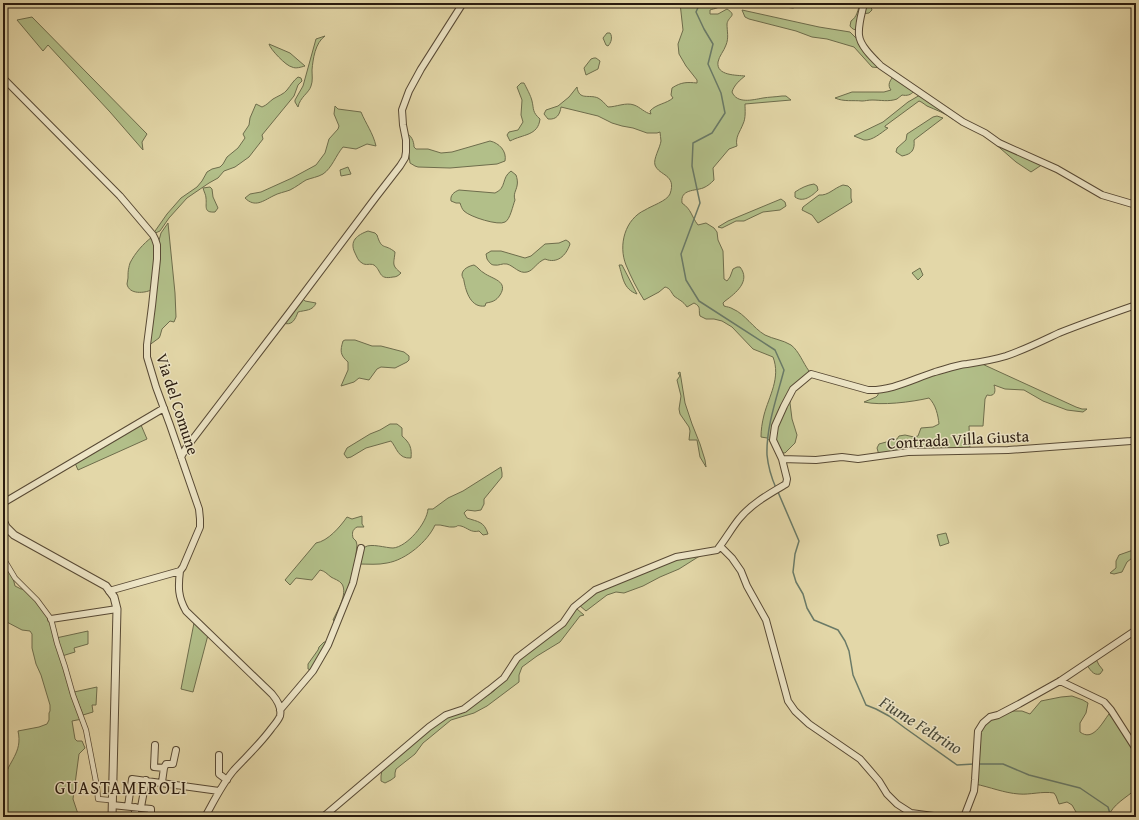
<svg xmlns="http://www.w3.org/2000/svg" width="1139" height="820" font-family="'Gentium Book Plus',serif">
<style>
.green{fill:#b2bf89;stroke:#6e6d4c}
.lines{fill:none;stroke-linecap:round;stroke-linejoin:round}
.stream{stroke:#6a7a67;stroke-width:1.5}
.pedestrian-casing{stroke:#584a35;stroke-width:6}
.minor-casing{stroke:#584a35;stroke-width:8}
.tertiary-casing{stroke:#584a35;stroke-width:9}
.pedestrian{stroke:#ede5c6;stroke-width:4.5}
.minor{stroke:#ede5c6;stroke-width:6}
.tertiary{stroke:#ede5c6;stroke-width:7}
.labels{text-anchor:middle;stroke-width:3;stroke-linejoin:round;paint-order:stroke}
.street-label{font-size:16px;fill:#291b0f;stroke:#ede5c6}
.water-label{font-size:17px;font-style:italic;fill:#4a4b3b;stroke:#ede5c6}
.quarter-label{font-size:18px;letter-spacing:1px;fill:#291b0f;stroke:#ede5c6}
</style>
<rect width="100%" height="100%" fill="#e3d7a8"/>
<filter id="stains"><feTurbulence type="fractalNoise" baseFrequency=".005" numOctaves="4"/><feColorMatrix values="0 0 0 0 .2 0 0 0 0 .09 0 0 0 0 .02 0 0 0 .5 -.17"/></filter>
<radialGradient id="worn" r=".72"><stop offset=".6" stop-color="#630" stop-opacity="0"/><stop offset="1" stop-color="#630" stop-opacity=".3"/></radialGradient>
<path class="green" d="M680,3H722C719,9 715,8 710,10V14H718L727,9C738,16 728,16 727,24C727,31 729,38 726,45C724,51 719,56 718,62C716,76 737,75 745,76C740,80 734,85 732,92C737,104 752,100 763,98C769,97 775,97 782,96H786L791,100L745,104C745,110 746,118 743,124C740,132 735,137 737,146L729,149L713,168L714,180C711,183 708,186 703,188C695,191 680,189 682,203C692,210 691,216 698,225L706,223L714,228L717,232L718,240L723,251L724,279L727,281L730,277L733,269L737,267H740C751,281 736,293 725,301L723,303L724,306C727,307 730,307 733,309C745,314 753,328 765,335C773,339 783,340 791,345C799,351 803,363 809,371V374L791,393L790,403L792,419L797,435L795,443L785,453C776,453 773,444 767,438L761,437C761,430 762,423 764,415C769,396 781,378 773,357L753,349L732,327L722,321L714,319H706L700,316C698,310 702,307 694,303L687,307C683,301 679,300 674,296C671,292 670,288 665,287L659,292L644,300C637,289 631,277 626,265C618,245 625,219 645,210C651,206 667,201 670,194C677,174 659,176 655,165C653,159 660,148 661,141C661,138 660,135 660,132L657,133H647L633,128L622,126L612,123L598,116L561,107C560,114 557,120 548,119L544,114L546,110L558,106L569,97L577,87C579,101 589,94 598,98C602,100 605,104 608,107C616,107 626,102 634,105C640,107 645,113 651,114L650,111C656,104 666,104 673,98L671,95L672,88C681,82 687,82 697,83V80L686,66L679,54L678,44L683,30Z
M767,3H798V6L796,7L793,8L776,6Z
M860,3H863L864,6L867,5L871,7L872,10L869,13L862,14L858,30C854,30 852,29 850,26L851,21C857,17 858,10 860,3Z
M742,10L819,27L850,32L857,39L881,68L872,67L854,47L827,39L812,37L796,31L749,19L745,17Z
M32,17L147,134L142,142L143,150L110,112L48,45L43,51L17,20Z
M607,33H610C613,37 611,43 608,46L606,45L603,38Z
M325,36C315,43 313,59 312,70C312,75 313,81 311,86C309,93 300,97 298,107L295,102V100L303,86L316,39Z
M269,44L290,53L305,66C301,67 296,69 292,67C286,66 270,49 269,44Z
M594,58H596L600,61L598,69L586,75L584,68L591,59Z
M894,76L914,91C911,95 907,96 902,95C901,96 898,98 897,99C889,102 880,100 872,100C868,100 865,101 862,101C853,100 844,102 835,98L852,92H884L891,90C887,85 890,80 894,76Z
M298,77L301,78L302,81L298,85L294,96L262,135L263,139L249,157L235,167L224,171L218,178L209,183L187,198L169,218L160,231L153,234L167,214L181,198L197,187L202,181L207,172L212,169L220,167L223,164L227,157L238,148L245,138L243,134L249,125L250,118L256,104L262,107C267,105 269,102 273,99C278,96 284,94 287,90C291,85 293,81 298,77Z
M521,83H524C526,87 531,96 532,101C534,109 532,112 540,119C538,136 523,134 510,141L507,135L509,132L518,130L523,122L521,115L522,100L517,87Z
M920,95L953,119C945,113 936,110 927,106C924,104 922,102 919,101L885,126V127L888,128C881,133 872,141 864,140C861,139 857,137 854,136L883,122L908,102Z
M335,106L338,109L361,112C366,124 373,133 376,146L367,144L356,149L343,147C336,155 332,168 323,174C318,177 311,178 306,180C301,183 296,187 290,190C285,192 278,193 273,196C263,201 255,208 245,198L250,194L261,192L292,178L316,165L325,153L329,139L338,129L339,126L334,114Z
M937,116L943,118L914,140C915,150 912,154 902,156L896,152L897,148L906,140L907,134L933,117Z
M406,133C411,135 414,141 414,147L416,149H428L441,153L452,152L490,141C499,143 507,151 505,161L497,164L450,168L418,167L415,166L410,163L409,155L405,149Z
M993,142L1043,164L1031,172L1016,162Z
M348,167L351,174L341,176L340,170Z
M511,171L516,175C517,178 518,182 517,186C516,191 513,194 515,200C513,205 510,220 505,222C499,226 470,217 464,211C462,209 461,206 460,203H456L451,201C450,195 454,192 459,190L495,193C507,188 501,178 511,171Z
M814,184L817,186L818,190C812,196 803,203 795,197V192C801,188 807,185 814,184Z
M843,185L848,186L851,189V198L852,202L818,223L812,215L802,210L803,207L819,195C828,196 834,188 843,185Z
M210,187L212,189L213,197L218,208L215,212C203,213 207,206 206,198C206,195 204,192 203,188Z
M781,199L785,202L786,206L780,210L763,212L744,221H736L722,228L718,227L728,221Z
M168,223L175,293L176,317L174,322L170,321L162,329L160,336L159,338L148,346L158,244L161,233Z
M368,231L375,233L377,235C382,251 384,243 395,252C394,264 391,265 401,273C398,276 396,277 393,277C378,280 382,271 374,265C370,263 366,266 362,263C358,261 357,257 355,253C349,241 357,235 368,231Z
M152,237C158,254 153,272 151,290C145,293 129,295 127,284C127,282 128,280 128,278C128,272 128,270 130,263C135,253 143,244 152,237Z
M566,240L569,242L570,244C566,256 557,264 545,259C537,262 533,271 527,272C519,274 514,266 507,264C502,263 499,266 494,265C491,265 489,262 487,259L486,254L491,251H501L525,258L531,256L545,244L559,243Z
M474,265C478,267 480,271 484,273C492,279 509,281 500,295C496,301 492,302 486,303L485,306C471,308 466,292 464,281C464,279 462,277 462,275C462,269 469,266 474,265Z
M619,265H622L637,294C623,289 623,277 619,265Z
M920,268L923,275L918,280L912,273Z
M302,298L305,301L316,303C313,311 305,310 298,312C295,320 292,326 283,323Z
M345,340H355L372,346H381L404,352L409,356V360L407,362L395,368L381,367L377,369L369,380L359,378L354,382L341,386L348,370V362C340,355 340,351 343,341Z
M980,363L1076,407L1082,409H1087L1083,412L1067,410L1043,401L1024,390L1005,389L994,385C995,388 996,394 992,395C990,396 988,395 987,395L985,399L983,426H969L970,449L879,455L877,448L879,444L897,439L899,436L905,435L914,437L918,436L921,428L933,427L939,424C938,415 936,405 929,398C912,402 881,406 864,402L876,397L878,395V393L941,372Z
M680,372L685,403L692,424L700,444L705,460L706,467L700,457L697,440H689L690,431L689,427L680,414L679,409L681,396L677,380L680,376L678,373Z
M390,424H397L402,428V436C410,443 412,448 411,458C398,459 397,448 391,441L366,448L351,457L347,458L344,454L347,448L370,434L380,430Z
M141,425L147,439L78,470L75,463Z
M501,467L502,473V477L484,499V504L481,510L475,511L467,510L464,513L467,518C478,522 484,521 488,534L483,535L479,531C471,533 468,528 461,526C455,525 460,526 454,527C448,528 442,524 435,525C428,541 406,560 387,563C378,565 368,564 359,564C360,559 362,550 365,547C371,543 386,548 393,548C407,547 427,523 428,509H433L448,498L463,491Z
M362,516V524L364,527H357C352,530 352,533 353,538L356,541L357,545L355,564L351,580L335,622L333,620C337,611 348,594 342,584C339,580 334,579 331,577C327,574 325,571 320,570L312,580L296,578L290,585L285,580L316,543C328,541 340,527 347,517L352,519Z
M946,533L949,543L940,546L937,535Z
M1136,549V555L1127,562L1122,572L1114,574L1110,573L1116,568V561L1119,555Z
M710,552L698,557L679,569L660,577L643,586L624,593L616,592L607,595L586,611L579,605L589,595L674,559Z
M3,560L13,578L15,586L21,589H24L34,599L49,619L82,719L72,721L75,739L77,741H82L85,748L79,754L73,799L79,817H3C3,806 1,791 4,780C8,761 23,753 18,731L39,727L47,724L49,720V713L50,711V705L41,675L36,664L32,648V634L30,631L22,630L3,620Z
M577,609L584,615L580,616L560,642L537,656L522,667L519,675V682L487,706L474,713L451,720L428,739L423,743L415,754L396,769L395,773V777L391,780L385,783L381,781V776L382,770L445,717L478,702L494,691L507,676L515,663L574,610Z
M194,623L208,635L193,692L181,689Z
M88,631V644L74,648L75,652L62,656L56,638Z
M324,642H328L311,670L308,669V664L318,650L319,647Z
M1095,657L1099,665L1103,670L1100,674C1093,676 1090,669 1086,664Z
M97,687L96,705H92L93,712L83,715L74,692Z
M1072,696L1083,700L1088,703L1086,713L1080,723V732C1093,742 1102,723 1109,714L1117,724L1136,752V789C1126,798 1113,804 1108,817H1073L1076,812L1072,805L1067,802L1059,804L1056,796L1054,793C1042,791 1030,795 1019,794C1004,793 990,787 975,784L981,729L993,717L1014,711H1022L1030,714L1041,701L1061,697Z"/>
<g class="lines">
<path class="stream" d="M700,3L696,12L704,29L713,44L708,64L721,93L725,113L712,133L693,143L692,166L700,203L681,254L686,280L699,301L775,350L784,370C777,397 766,427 767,455C768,465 772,479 776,488
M778,492L799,541L795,554L793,572L796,582L803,594L807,608L814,620L838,630L845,641L849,651L853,675L866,705L876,709L889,716L905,728L957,765L974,764
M978,764H1003L1029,775L1080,788L1108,807L1111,817"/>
<g class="pedestrian-casing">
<path id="pedestrian" d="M3,558L15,578L37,600L51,619L57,643L65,667L73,695L86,730L97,787L98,799L109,800"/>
</g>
<g class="minor-casing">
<path id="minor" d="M864,3C862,13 858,24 859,35C860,46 873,58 881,66L963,122L985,133L999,143L1057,169L1102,195L1136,205
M3,78L120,196L153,235L155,239L157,245V259L152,306L147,345V357L156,387L170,425L199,509L200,519V527L183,567L180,571L109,591
M181,457L186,448L289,313L376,197L400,166L405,158L406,152V140L403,125L402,110L409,91L421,69L463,3
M782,459L816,460L842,457L858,459L908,452L1008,450L1131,441L1136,439
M3,503L164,408
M720,546L732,558L741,571L747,586L766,620L788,701L795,711L809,724L860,759L879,781L887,794L897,804L911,813L909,817
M180,571C178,587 178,597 186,611L272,694C277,700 282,707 280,716C278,721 274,725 271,729C260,744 247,756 234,770C222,784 214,801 205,817
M51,619L117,609
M1060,681L1104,702L1111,710L1136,749
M280,710L313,671L328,645L353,583L361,548
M155,745L154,767L164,768
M219,755V774L227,780
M162,782L164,768L166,764H173L176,750
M112,805L151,809V817
M128,806L132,779L219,791
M141,807L146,780
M911,813L941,817
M3,815L4,817
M135,817V807
M323,817L429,727L446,715L464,709L489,690L504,678L517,658L563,623L574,607L595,590L676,557L717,550C725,540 731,529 739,519C751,504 769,494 786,484L787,479L782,459L773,440L775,426L784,406L793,389L811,374L868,390C892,391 913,379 935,372C946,369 956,365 967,364C980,362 993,360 1006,356C1024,350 1042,341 1059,333C1084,323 1110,314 1136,305
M964,817L974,791L975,780L978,731L983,723L990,717L998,715L1019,704L1060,681L1136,630"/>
</g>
<g class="tertiary-casing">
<path id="tertiary" d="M3,520L6,527L14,535L106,586L114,597L117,609L112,817"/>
</g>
<use href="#pedestrian" class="pedestrian"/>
<use href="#minor" class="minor"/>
<use href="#tertiary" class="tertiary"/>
</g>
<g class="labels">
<g class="street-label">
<text transform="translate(178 404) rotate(72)" y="6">Via del Comune</text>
<text transform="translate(958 439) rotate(-3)" y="6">Contrada Villa Giusta</text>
</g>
<g class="water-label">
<text transform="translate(921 725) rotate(32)" y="6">Fiume Feltrino</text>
</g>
<g class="quarter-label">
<text x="121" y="794">GUASTAMEROLI</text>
</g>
</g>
<rect width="1139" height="820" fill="none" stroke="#e3d7a8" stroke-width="16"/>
<rect x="4" y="4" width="1131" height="812" fill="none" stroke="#291b0f" stroke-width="2"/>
<rect x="8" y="8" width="1123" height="804" fill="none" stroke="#291b0f"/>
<rect width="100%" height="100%" filter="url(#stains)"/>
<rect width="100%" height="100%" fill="url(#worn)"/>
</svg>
